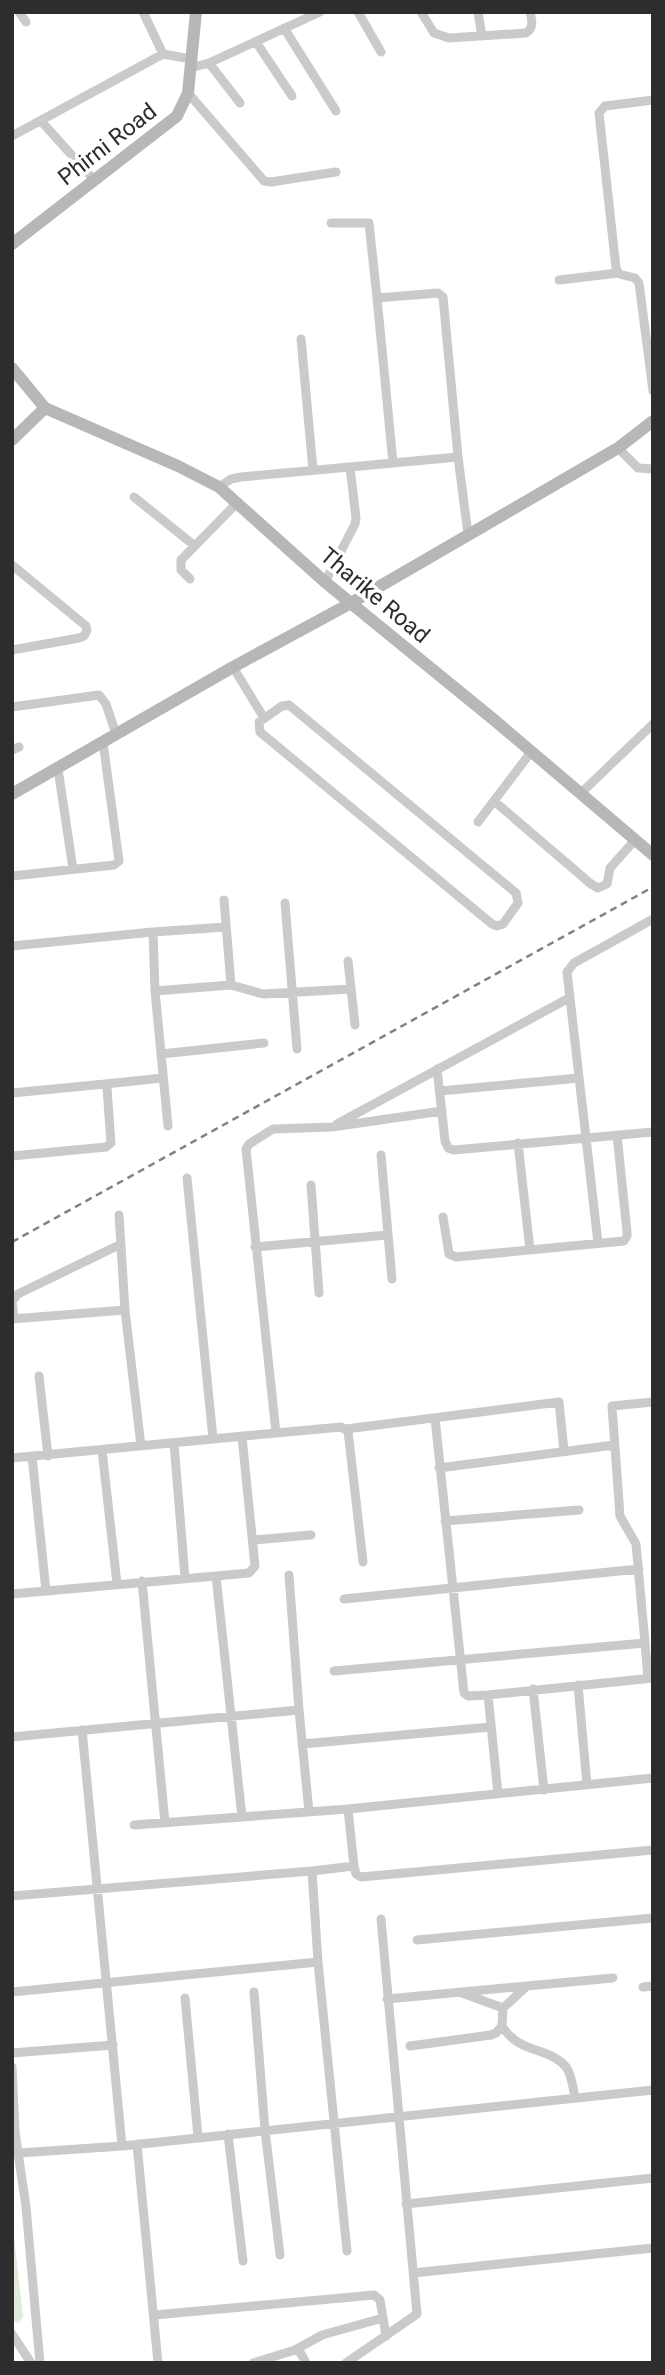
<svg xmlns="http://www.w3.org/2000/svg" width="665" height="2375" font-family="Roboto,sans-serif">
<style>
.green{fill:#e1ebd9}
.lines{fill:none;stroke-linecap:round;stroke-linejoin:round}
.street{stroke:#cacaca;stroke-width:9}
.secondary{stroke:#b7b7b7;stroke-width:12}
.rail{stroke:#828282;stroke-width:2.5;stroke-dasharray:7 5;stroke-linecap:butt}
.labels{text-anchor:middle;stroke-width:7;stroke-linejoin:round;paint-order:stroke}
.street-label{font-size:23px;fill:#2d2d2d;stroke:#fff}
</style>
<rect width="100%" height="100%" fill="#fff"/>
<path class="green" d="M12,2219L23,2317L18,2323L12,2320Z"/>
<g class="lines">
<path class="street" d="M19,12L26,22
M143,12L163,54
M358,12L381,52
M421,12L434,33L449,38L526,33C534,28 532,20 530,12
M478,12L482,36
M284,28L336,111
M256,42L292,96
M209,63L240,103
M190,68L209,63L320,12
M188,93L264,181L271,182L336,172
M653,100L605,106L599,113L616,268L619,274L635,278L639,283L653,391
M41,121L95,181
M12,136L163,54L191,59
M331,223H369L377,298
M559,280L618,273
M301,339L313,470
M618,448L638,468L653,469
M458,457L393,463L377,298L438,293L443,297L458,457L468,534
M219,487L231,479L241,477L393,463
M134,497L195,546
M12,565L86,626L87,630L84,636L79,638L12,650
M190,579L181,570V560L236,504
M325,582L355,524L356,518L350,467
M233,667L264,718
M289,705L516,893L518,903L503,924L497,926L492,924L260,732L259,722L282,706Z
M12,707L99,695L106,704L116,734
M12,750L19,747
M58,769L73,869
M580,794L653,724
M494,801L591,884L598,888L607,884L610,868L635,840
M478,822L531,752
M12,876L114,865L119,861L103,742
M285,903L297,1049
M12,946L153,932
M348,961L355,1025
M231,985L263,994L351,989
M155,991L231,985L224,900
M161,1054L264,1043
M437,1069L445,1141L448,1148L454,1150L653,1132
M105,1084L163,1078
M440,1091L579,1078
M12,1093L105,1084L107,1088L111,1143L106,1147L12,1156
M337,1124L569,998
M168,1126L155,991L153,932L226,927
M518,1143L530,1250
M381,1155L392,1279
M187,1178L213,1439
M311,1185L319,1293
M119,1215L125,1310L141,1446
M443,1217L449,1254L456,1257L624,1241L627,1236V1232L617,1135
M598,1243L567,972L574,963L653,919
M255,1247L388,1235
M12,1319L125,1310
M14,1319L12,1301L18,1294L121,1244
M39,1376L48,1456
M435,1418L464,1693L468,1696L488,1695L653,1678
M346,1429L559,1402L564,1451
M174,1443L185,1578
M102,1450L117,1584
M32,1456L46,1591
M12,1458L276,1433
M439,1468L614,1445
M445,1521L579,1510
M253,1540L311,1535
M363,1562L348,1431L341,1427L276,1433L246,1149L249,1144L273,1129L332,1127L442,1111
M216,1576L249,1573L255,1566L242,1437
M142,1581L165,1823
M12,1594L216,1576L242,1817
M344,1599L639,1569
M645,1643L636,1544L620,1516L612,1406L653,1402
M334,1671L645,1643L648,1678
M578,1685L587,1785
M533,1689L544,1790
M488,1695L498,1794
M299,1710L309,1812
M82,1730L122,2146
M12,1737L299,1710L289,1575
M302,1744L491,1727
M348,1809L653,1778
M134,1825L348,1809L354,1866L356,1874L361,1877L653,1850
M312,1871L354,1866
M12,1896L312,1871L318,1962L347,2251
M417,1940L653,1918
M526,1987L503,2008L502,2026C519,2054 550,2047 566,2067C572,2075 573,2088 575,2098
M643,1987L653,1986
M12,1992L318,1962
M254,1992L265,2130L280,2255
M462,1993L503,2008
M185,1998L198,2137
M387,1999L613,1978
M410,2046L491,2035L496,2033L502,2026
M12,2053L113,2045
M12,2067L15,2132L26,2207L40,2363
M228,2134L243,2261
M137,2144L158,2363
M19,2153L122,2146L653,2090
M406,2204L653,2178
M413,2273L653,2248
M154,2315L374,2295L380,2300L386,2336
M12,2334L31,2363
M295,2350L322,2335L383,2318
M253,2363L295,2350L300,2352L306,2363
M346,2363L417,2314L381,1919"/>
<path class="secondary" d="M12,244L177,116L188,93L196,12
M12,368L45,408L12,440
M45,408L178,466L219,487L325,582L493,719L653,855
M12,794L233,667L351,603L618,448L653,421"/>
<path class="rail" d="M12,1242L653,887"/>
</g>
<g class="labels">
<g class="street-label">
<text transform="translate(107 144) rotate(-38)" y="8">Phirni Road</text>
<text transform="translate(375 595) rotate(40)" y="8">Tharike Road</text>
</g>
</g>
<rect width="665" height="2375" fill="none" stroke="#2d2d2d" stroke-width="28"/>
</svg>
